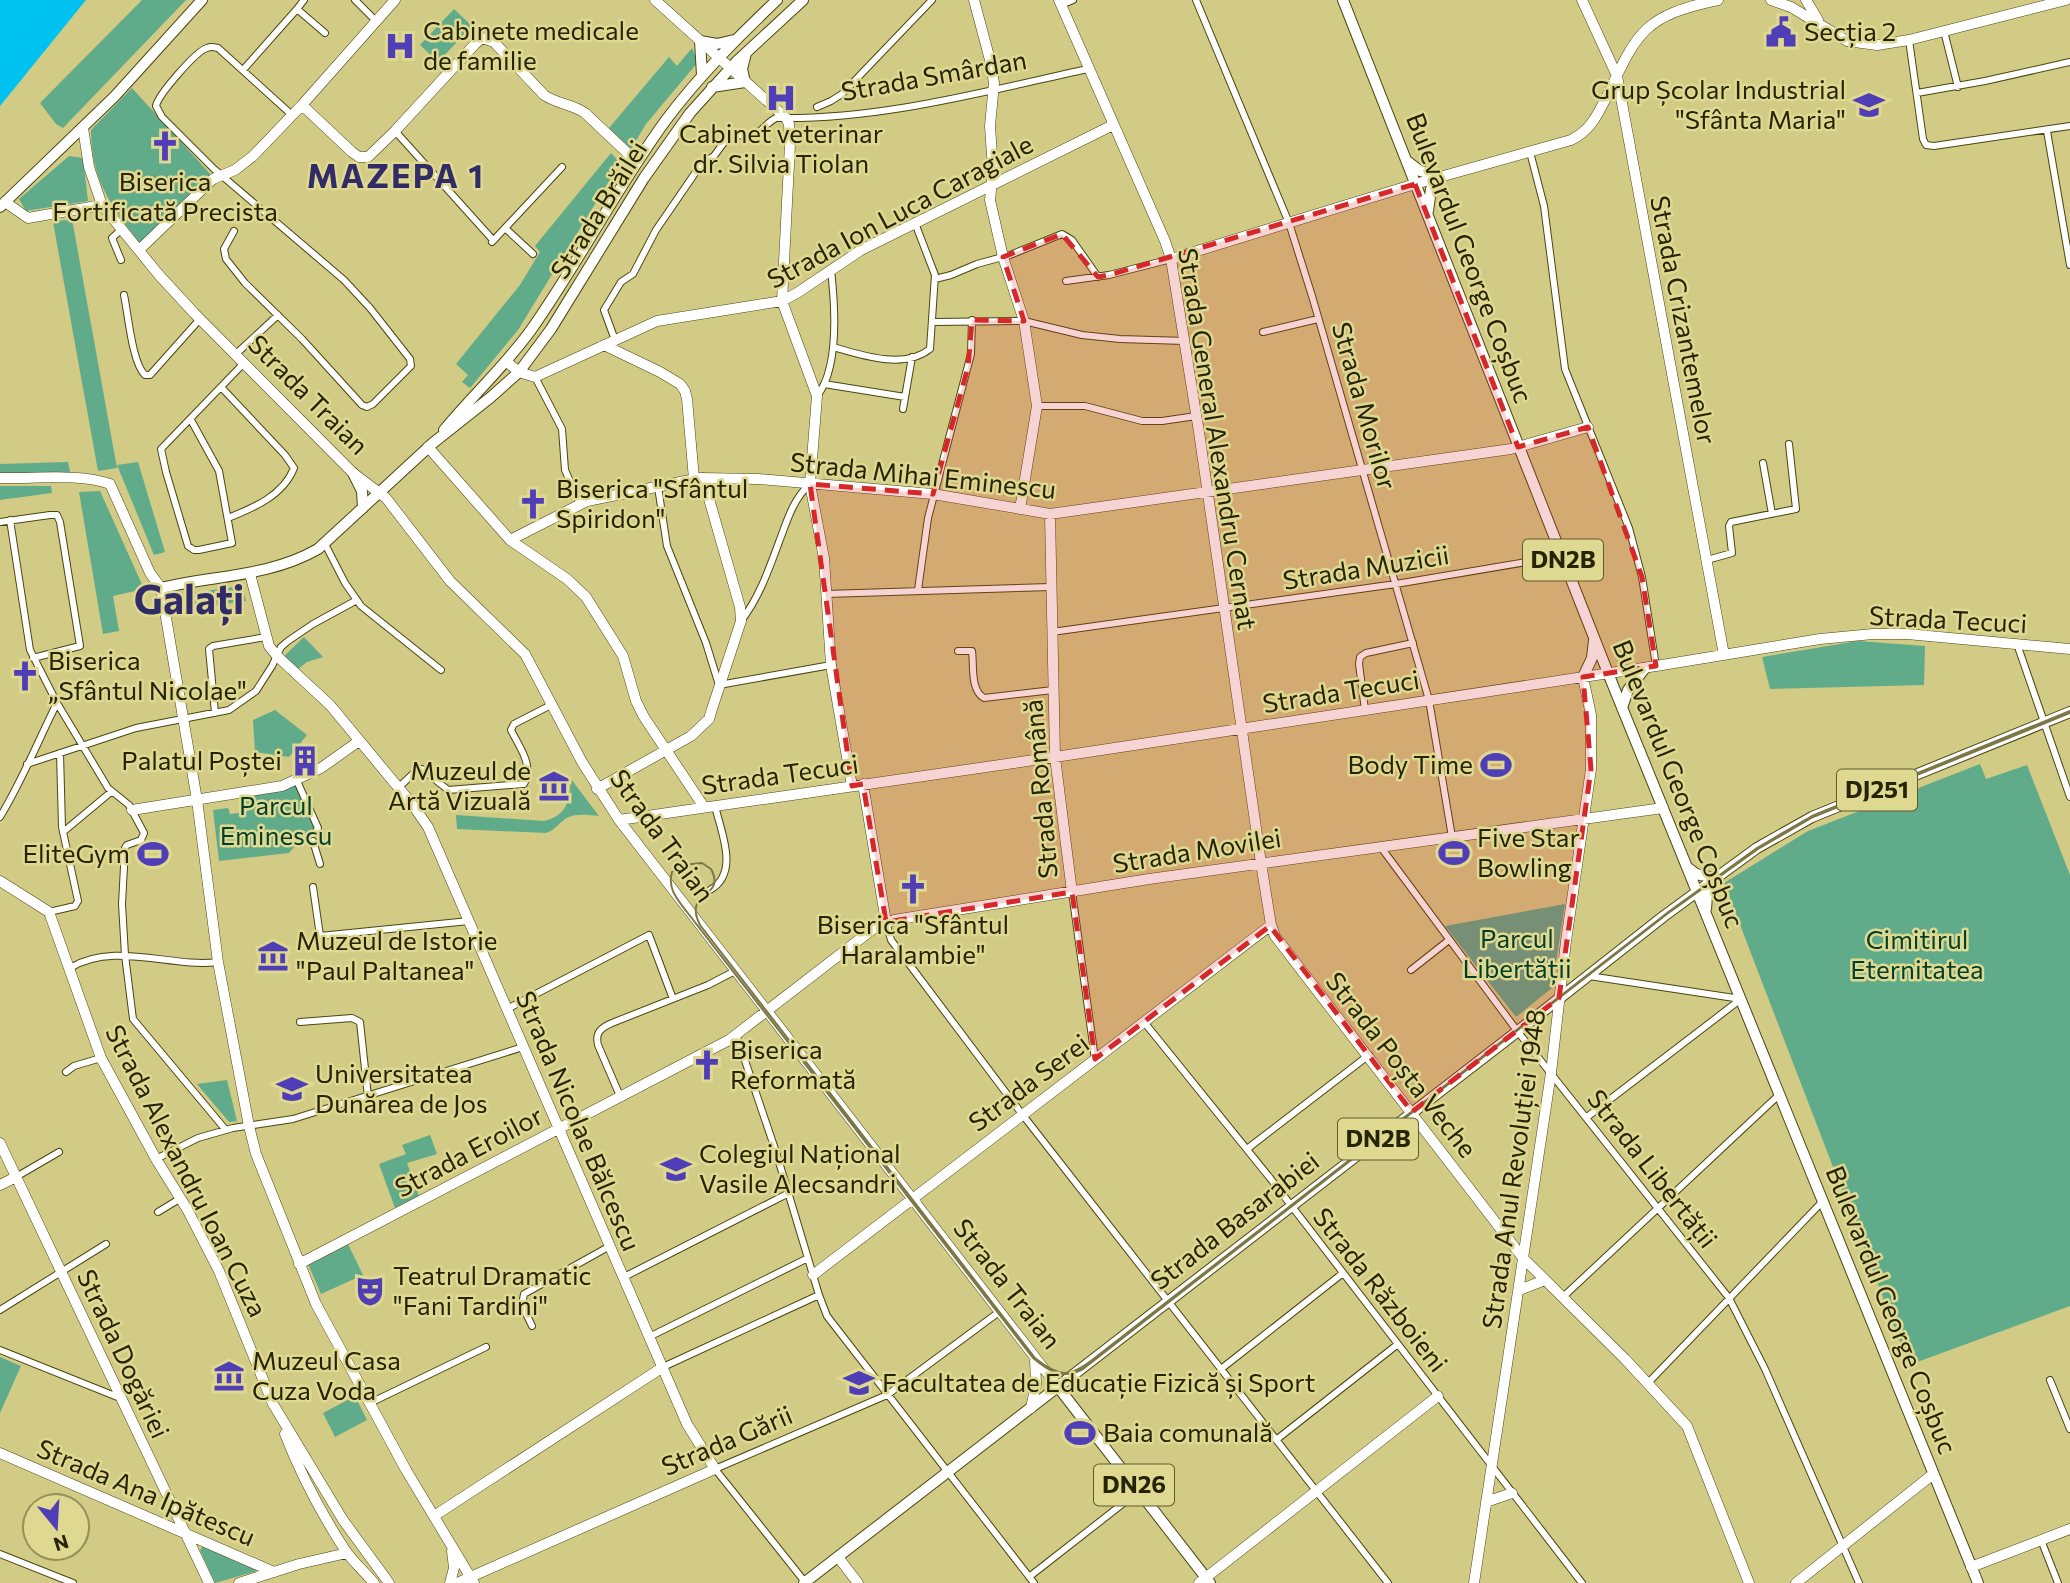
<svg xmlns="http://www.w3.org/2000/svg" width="2070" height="1583" font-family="Commissioner,sans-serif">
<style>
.green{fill:#60ab89}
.water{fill:#00c2f1}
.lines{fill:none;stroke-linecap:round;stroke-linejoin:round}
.street-casing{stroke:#4b460f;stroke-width:8}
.secondary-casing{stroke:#4b460f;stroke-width:11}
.primary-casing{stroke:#4b460f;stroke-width:12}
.street{stroke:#fff;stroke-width:6}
.secondary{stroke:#fff;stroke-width:10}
.primary{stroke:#fff;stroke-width:10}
.tram{stroke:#7c7745;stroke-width:2}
.marked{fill:#d62828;fill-opacity:0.2;stroke:#d62828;stroke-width:5;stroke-dasharray:14 9;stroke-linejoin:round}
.labels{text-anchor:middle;stroke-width:5;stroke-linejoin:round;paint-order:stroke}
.shield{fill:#dfd891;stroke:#5e5a30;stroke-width:2}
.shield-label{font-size:24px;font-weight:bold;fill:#272406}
.poi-label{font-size:26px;fill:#272406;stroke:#dfd891;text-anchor:start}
.street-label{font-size:26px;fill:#272406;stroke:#dfd891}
.park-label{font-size:26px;fill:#013e29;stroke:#dfd891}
.district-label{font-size:33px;font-weight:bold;letter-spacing:2px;fill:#312c67;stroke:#dfd891}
.town-label{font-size:40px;font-weight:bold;fill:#312c67;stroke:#dfd891}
</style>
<rect width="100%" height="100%" fill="#d2cb85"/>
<path class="green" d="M142,0H186L63,128L56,124L40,103Z
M454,9L472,26L438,62L420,45Z
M692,48L698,62L646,124L631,149L609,128L669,57L677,66Z
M132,88L212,176L141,244C111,207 91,179 91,130Z
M611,153L620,163L518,330L470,388L462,382L468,375L456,364L520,285L540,252L535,246Z
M69,156L83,158L88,201L26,211L19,199Z
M72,219L117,468L98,471L53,222Z
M68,462L71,476L0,474V464Z
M138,462L165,552L154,555L117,465Z
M0,486H51L52,493L0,500Z
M100,491L144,589L113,596L119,631L103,634L79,492Z
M242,586L246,601L186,609L184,594Z
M304,637L323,657L307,662L298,669L283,657Z
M1858,641L1925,646L1924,685L1770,689L1762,657Z
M275,710L307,735L289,757L255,752L253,720Z
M1980,764L1986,779L2027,765L2070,875V1306L1909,1365L1724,883L1808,831Z
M571,779L599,816C588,815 574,813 565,819C557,825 555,830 546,833L457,829L456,815L544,821C568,815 569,801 571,779Z
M296,783L317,828L300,840L289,853L219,861L213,810L228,808L230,814L247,812L244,798Z
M1565,904L1552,988L1516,1017L1445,926Z
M227,1080L237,1121L229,1122L197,1084Z
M430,1135L437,1154L407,1163L419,1196L395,1208L379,1164L406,1154L402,1145Z
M347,1242L363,1275L321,1294L308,1264Z
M0,1357L21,1366L0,1413Z
M355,1396L367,1420L335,1437L323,1413Z
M203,1546L256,1569L257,1571L215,1583L200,1550Z"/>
<path class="water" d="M0,0H86L0,106Z"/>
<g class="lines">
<g class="street-casing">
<path id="street" d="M304,0L297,9L325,33
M355,0L376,21
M1196,0L1289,223L1312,296L1429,700L1452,837
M1061,5L1073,0
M1944,31L1958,87
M1909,40L1923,139L1926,145L1934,146L2070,126
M243,70L297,9
M1917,93L1985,81L2070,62
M817,107L831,101L842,94L932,0
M395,131L493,240
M2047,131L2070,265
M1530,152L1544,206L1565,369L1629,528L1642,577L1656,666
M505,228L533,254
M234,231L224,249L226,259L245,283L302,339L362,405L367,407L373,404L411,366L410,359L370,308L344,280L214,169L162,117L156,106C158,95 196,51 207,48C211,46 213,47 218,48L292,115
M492,242L562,167
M121,260L112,238L122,229
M935,279L951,275L977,264L1010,255L1062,234L1072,240L1098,277
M1066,281L1109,275L1171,259
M124,295C128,313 132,363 145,375H150L200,319
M934,322L1024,321L1082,335L1120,339L1185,341
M1263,332L1318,319
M615,340L604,310L621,282L633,274L656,230L702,163L714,156L731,133C738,132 740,137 747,137C760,136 765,123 776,118C882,120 985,91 1088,69
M833,347C861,355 904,370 930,349L935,275L915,223
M236,354L278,315
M535,377L562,429L565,470L580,504
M824,384L905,397
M221,387L285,455L294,468C283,496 253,508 228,518
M817,396C840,367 835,305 831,270
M1037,406H1085L1142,421H1162L1196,416
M903,409L912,357
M191,420L219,471L232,543L199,550H194L188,546L166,472L161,449L244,363
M1763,463L1772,514
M658,487L667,546L706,643L719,685L831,665
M10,520L30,650L57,703L108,788L129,805L144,833L141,840L127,845L125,848L122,904L125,955L133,1019L225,1129
M0,522L50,515H57L60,522L80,646L33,658
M325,544L345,583L361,606L441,670
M1707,560L1732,553L1729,526L1731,522L1796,509L1789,444
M918,590L928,518L971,354L972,320
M826,594L1051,587
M741,621C759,598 769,569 779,542C787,521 793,499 810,484
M1052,632L1396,584L1562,556
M2017,644L2070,797
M958,651H972C974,665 970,690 984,698L1053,690
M1365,710L1359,664L1360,657L1366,653L1413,643
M215,713L209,649L213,646L266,637
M27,764L136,728L229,710L256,691L272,666L281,647L288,641L313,624L357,600
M297,781L318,828L315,833L302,838
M398,788L415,772L422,769L448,790L524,784C534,764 519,747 511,730L514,724L551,705
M0,817C22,781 38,741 57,703
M63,832L111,792
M313,841L320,864
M1380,846L1518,1032L1729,1298L1765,1369L1859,1583
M313,887L320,936L469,921
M710,890C740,873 721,832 715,806
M1072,892L1095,1059
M49,912L75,906L78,901L62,827L60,753
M886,922L891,940L1022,1114L1388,1583
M70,968C115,941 170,968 218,962
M1411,970L1449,940
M1589,976L1741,999
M507,1009L649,935L673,999
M300,1022L352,1018L360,1022L368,1097
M1144,1022L1270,1178L1582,1583
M736,1034L776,1152L819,1295L827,1316L1034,1583
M66,1072L74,1066L101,1058
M620,1096L598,1045C595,1032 601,1028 612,1023L708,985L735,971
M1587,1117L1741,999
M1247,1149L1369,1055
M156,1159L198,1138L233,1128L293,1119L523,1047
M16,1177L59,1152
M158,1212L181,1198
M624,1277L789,1193
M1563,1297L1780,1094
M0,1310L106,1244
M532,1326L522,1305L524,1294L610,1246
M649,1337L808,1258
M0,1350L120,1398
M663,1367L819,1295
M1221,1369L1343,1273
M2050,1380L2070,1429
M1648,1383L1823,1201
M370,1403L486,1347
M1276,1440L1398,1344
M2041,1540L2058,1583
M0,1554L73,1583
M1029,1577L1139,1491
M805,1582L715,1469L887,1395L999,1312"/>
</g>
<g class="secondary-casing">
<path id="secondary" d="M655,0L786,118L789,124L790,144L782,301L817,396L810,484L824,558L831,665L852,786
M974,0L990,60L994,83L990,126L993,170L990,200L1003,257L1024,321L1037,406L1020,509
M1059,0L1165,241L1171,259L1199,432L1261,863L1271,925L1275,936L1523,1258L1625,1359L1687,1426L1749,1583
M1582,0L1617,76L1724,655
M1771,0L1791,7L1847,41L1877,45L1909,40L2066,0
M1806,0L1818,20
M302,105L352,152L359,157H368L395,131L475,44L482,38L494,42L544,95C557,104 572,104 585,113L637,162
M83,128L89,167L102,205L159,275L194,313L353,473L386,498L450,581L525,654L582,762L619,820L1058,1387
M5,202L28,218L102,205
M139,250L213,179L235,170L253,156L302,105L395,0
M1171,259L1415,184L1571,140C1589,131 1596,118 1605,100C1637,34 1641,16 1718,0
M604,345L660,372L680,384L685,391L687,399L694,479
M507,362L519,372L535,377L657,321L782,301L797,293L861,250L1113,125
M428,447L510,540L567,579L586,597L623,656L636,701L644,717L704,807
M0,478C33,479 80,473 110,484L150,573L161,588L197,800L218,962L249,1126L256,1154L316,1304L406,1470L474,1583
M1050,514L1055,757L1072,892
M510,540L587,501L700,478L758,479L933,494L1050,514L1511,449L1588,427
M250,574L269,646L277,656L330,705L412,804L428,827L687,1424L715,1469L457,1583
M863,784L886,922
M597,789L691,736L709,719L712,709L741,621L740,607L703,478
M132,810L282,786L321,768L359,741
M619,820L1055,757L1656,666L1820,639L1873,634H1907L2070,649
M0,881L49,912L101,1058L156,1159L187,1209L219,1271L273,1404L343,1520L389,1583
M0,1143L209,1583
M0,1185L16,1177
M299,1264L729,1040L873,929L894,920L1149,879L1663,808
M813,1275L1271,925
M1519,1290L1545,1280
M1031,1408L1036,1384L1035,1358
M285,1434C301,1475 321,1513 345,1550C353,1562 365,1572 374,1583
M0,1453L274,1572
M1486,1502L1512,1493
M434,1516L663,1367
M838,1557L858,1583
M1971,1567L2070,1529
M239,1583L299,1564L347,1553
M450,1583L454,1568L452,1551
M1199,1583L1438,1396
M1474,1583L1551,1073L1566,941L1591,769V715L1583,677
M1796,1583L1932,1475"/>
</g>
<g class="primary-casing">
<path id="primary" d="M1343,0L1608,673L1978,1583
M702,75L700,41L717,44L734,40
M712,87L745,82L742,69L746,53
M1407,161L1420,171L1441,177
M0,207L115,96L202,0
M1428,211L1431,189L1441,177
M444,430C472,396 505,366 531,330C579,262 617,187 666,120C699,76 737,38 777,0
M353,473L362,491L363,508
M161,588C215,575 269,577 318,549L433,443L491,397L519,372L551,329L644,178L690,113L736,62L803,0
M1583,677L1592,658L1594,640
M1622,708L1628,690L1645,668
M1687,867L1696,874L1715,878L1707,896L1706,909
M1058,1387L1210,1583
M804,1583L1509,1038L1664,916L1757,848L1812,817L2070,712"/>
</g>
<use href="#street" class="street"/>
<use href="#secondary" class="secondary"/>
<use href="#primary" class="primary"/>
<path class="tram" d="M2070,711L1812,816L1757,848L1671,910L1096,1357C1071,1377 1061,1379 1035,1358L700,925C682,890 727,899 711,869L702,863L683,865L672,872C667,889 678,900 687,912L1033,1358C1050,1372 1062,1380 1083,1369L1667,914L1758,849L1813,817L2070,713"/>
</g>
<path class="marked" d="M1415,184L1518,447L1588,427L1642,577L1656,666L1583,677L1591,769L1559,998L1412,1112L1270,926L1095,1059L1072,892L886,922L863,784L852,786L810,484L933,494L968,367L972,320L1024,321L1003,257L1062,234L1098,277L1109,275Z"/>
<defs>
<g id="civic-bare" transform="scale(2.415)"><path d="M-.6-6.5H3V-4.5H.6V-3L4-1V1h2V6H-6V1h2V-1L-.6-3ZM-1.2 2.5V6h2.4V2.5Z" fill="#503eb6" stroke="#dfd891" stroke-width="2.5" paint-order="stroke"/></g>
<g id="hospital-bare" transform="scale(2.415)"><path d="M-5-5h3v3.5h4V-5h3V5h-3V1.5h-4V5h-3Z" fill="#503eb6" stroke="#dfd891" stroke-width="2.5" paint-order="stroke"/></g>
<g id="university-bare" transform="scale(2.415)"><path d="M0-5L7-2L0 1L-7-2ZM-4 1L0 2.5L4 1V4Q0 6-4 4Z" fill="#503eb6" stroke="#dfd891" stroke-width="2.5" paint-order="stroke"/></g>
<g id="church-bare" transform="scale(2.415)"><path d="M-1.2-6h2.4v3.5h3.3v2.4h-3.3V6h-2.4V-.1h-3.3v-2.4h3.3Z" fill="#503eb6" stroke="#dfd891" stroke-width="2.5" paint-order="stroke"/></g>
<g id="building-bare" transform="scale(2.415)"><path d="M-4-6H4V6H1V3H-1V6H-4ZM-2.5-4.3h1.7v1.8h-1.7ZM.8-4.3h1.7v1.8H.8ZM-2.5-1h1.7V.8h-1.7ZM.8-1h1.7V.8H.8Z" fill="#503eb6" stroke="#dfd891" stroke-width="2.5" paint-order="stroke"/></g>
<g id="stadium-bare" transform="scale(2.415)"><path d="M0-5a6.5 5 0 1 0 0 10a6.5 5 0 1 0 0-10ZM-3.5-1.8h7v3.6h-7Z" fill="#503eb6" stroke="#dfd891" stroke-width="2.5" paint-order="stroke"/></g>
<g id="museum-bare" transform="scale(2.415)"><path d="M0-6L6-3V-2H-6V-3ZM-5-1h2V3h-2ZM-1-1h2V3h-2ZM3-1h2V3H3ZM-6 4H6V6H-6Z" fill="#503eb6" stroke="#dfd891" stroke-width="2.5" paint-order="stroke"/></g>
<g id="theatre-bare" transform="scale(2.415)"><path d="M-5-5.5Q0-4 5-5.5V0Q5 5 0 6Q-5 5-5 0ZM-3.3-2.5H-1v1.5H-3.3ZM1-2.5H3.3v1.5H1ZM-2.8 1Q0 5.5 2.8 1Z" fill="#503eb6" stroke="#dfd891" stroke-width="2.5" paint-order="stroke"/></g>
</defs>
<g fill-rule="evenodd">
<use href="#civic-bare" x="1781" y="32"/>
<use href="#hospital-bare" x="400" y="46"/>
<use href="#hospital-bare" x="781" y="98"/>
<use href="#university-bare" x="1869" y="105"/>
<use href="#church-bare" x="165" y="146"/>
<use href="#church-bare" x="533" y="504"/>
<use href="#church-bare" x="25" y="676"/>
<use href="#building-bare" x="305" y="761"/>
<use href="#stadium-bare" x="1496" y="765"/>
<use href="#museum-bare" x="554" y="786"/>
<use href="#stadium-bare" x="1454" y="853"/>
<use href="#stadium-bare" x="153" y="854"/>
<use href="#church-bare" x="913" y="889"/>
<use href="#museum-bare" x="273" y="956"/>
<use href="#church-bare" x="707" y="1065"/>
<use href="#university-bare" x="292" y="1089"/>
<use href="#university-bare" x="676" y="1169"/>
<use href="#theatre-bare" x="370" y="1291"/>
<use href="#museum-bare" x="229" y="1376"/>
<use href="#university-bare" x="859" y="1383"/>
<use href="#stadium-bare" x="1080" y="1433"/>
</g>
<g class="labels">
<g class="shield">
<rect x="1523" y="539.5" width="80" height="41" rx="5"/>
<rect x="1837" y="769.5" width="80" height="41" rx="5"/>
<rect x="1338" y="1118.5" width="80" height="41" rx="5"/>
<rect x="1094" y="1464.5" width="80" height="41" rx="5"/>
</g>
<g class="shield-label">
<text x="1563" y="568">DN2B</text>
<text x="1877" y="798">DJ251</text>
<text x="1378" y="1147">DN2B</text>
<text x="1134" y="1493">DN26</text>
</g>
<g class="poi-label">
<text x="423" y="40">Cabinete medicale<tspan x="423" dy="30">de familie</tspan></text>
<text x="1804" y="41">Secția 2</text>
<text x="1846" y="99" text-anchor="end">Grup Școlar Industrial<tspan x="1846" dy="30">"Sfânta Maria"</tspan></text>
<text x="781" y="143" text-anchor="middle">Cabinet veterinar<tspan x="781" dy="30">dr. Silvia Tiolan</tspan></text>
<text x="165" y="191" text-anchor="middle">Biserica<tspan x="165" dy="30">Fortificată Precista</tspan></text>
<text x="556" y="498">Biserica "Sfântul<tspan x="556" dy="30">Spiridon"</tspan></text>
<text x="48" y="670">Biserica<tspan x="48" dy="30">„Sfântul Nicolae"</tspan></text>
<text x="282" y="770" text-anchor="end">Palatul Poștei</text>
<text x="1473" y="774" text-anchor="end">Body Time</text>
<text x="531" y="780" text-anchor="end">Muzeul de<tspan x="531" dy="30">Artă Vizuală</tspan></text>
<text x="1477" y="847">Five Star<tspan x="1477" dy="30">Bowling</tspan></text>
<text x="130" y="863" text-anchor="end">EliteGym</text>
<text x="913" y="934" text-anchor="middle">Biserica "Sfântul<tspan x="913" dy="30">Haralambie"</tspan></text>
<text x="296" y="950">Muzeul de Istorie<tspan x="296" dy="30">"Paul Paltanea"</tspan></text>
<text x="730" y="1059">Biserica<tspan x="730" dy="30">Reformată</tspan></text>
<text x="315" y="1083">Universitatea<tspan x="315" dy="30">Dunărea de Jos</tspan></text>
<text x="699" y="1163">Colegiul Național<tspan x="699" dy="30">Vasile Alecsandri</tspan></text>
<text x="393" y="1285">Teatrul Dramatic<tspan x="393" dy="30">"Fani Tardini"</tspan></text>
<text x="252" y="1370">Muzeul Casa<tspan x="252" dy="30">Cuza Voda</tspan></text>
<text x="882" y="1392">Facultatea de Educație Fizică și Sport</text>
<text x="1103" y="1442">Baia comunală</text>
</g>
<g class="street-label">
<text transform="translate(934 76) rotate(-10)" y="9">Strada Smârdan</text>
<text transform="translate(599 210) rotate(-58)" y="9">Strada Brăilei</text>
<text transform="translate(900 212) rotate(-28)" y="9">Strada Ion Luca Caragiale</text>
<text transform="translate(1469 258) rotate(69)" y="9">Bulevardul George Coșbuc</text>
<text transform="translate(1683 320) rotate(79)" y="9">Strada Crizantemelor</text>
<text transform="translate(308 395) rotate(45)" y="9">Strada Traian</text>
<text transform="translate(1364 406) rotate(74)" y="9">Strada Morilor</text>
<text transform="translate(1217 439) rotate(81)" y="9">Strada General Alexandru Cernat</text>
<text transform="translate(923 476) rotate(6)" y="9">Strada Mihai Eminescu</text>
<text transform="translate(1366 568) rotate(-9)" y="9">Strada Muzicii</text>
<text transform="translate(1948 620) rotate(3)" y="9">Strada Tecuci</text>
<text transform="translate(1341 692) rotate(-9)" y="9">Strada Tecuci</text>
<text transform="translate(780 775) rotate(-8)" y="9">Strada Tecuci</text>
<text transform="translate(1678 784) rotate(68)" y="9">Bulevardul George Coșbuc</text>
<text transform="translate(1041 789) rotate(-95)" y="9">Strada Română</text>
<text transform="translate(662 836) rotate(54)" y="9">Strada Traian</text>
<text transform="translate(1197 851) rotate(-9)" y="9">Strada Movilei</text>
<text transform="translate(1401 1065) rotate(52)" y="9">Strada Poșta Veche</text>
<text transform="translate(1029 1083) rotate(-37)" y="9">Strada Serei</text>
<text transform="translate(578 1121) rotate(67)" y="9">Strada Nicolae Bălcescu</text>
<text transform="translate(469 1152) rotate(-28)" y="9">Strada Eroilor</text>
<text transform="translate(1514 1169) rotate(-82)" y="9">Strada Anul Revoluției 1948</text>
<text transform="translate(1652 1169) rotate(52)" y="9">Strada Libertății</text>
<text transform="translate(186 1171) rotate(63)" y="9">Strada Alexandru Ioan Cuza</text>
<text transform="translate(1235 1221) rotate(-38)" y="9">Strada Basarabiei</text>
<text transform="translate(1007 1284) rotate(52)" y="9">Strada Traian</text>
<text transform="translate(1380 1290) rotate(52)" y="9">Strada Războieni</text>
<text transform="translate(1891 1310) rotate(68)" y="9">Bulevardul George Coșbuc</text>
<text transform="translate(123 1354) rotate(65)" y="9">Strada Dogăriei</text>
<text transform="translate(727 1441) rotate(-23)" y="9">Strada Gării</text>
<text transform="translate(146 1493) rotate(23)" y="9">Strada Ana Ipătescu</text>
</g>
<g class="park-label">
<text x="276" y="815">Parcul<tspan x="276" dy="30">Eminescu</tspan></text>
<text x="1517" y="948">Parcul<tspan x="1517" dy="30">Libertății</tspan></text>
<text x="1917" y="949">Cimitirul<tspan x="1917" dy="30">Eternitatea</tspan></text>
</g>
<g class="district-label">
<text x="396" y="188">MAZEPA 1</text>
</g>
<g class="town-label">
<text x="189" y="614">Galați</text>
</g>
</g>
<g transform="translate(56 1527) rotate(162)"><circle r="33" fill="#dfd891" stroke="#959059" stroke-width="2"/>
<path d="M0-5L12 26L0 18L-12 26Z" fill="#503eb6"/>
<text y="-10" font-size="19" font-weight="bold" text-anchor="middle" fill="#272406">N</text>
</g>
</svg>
